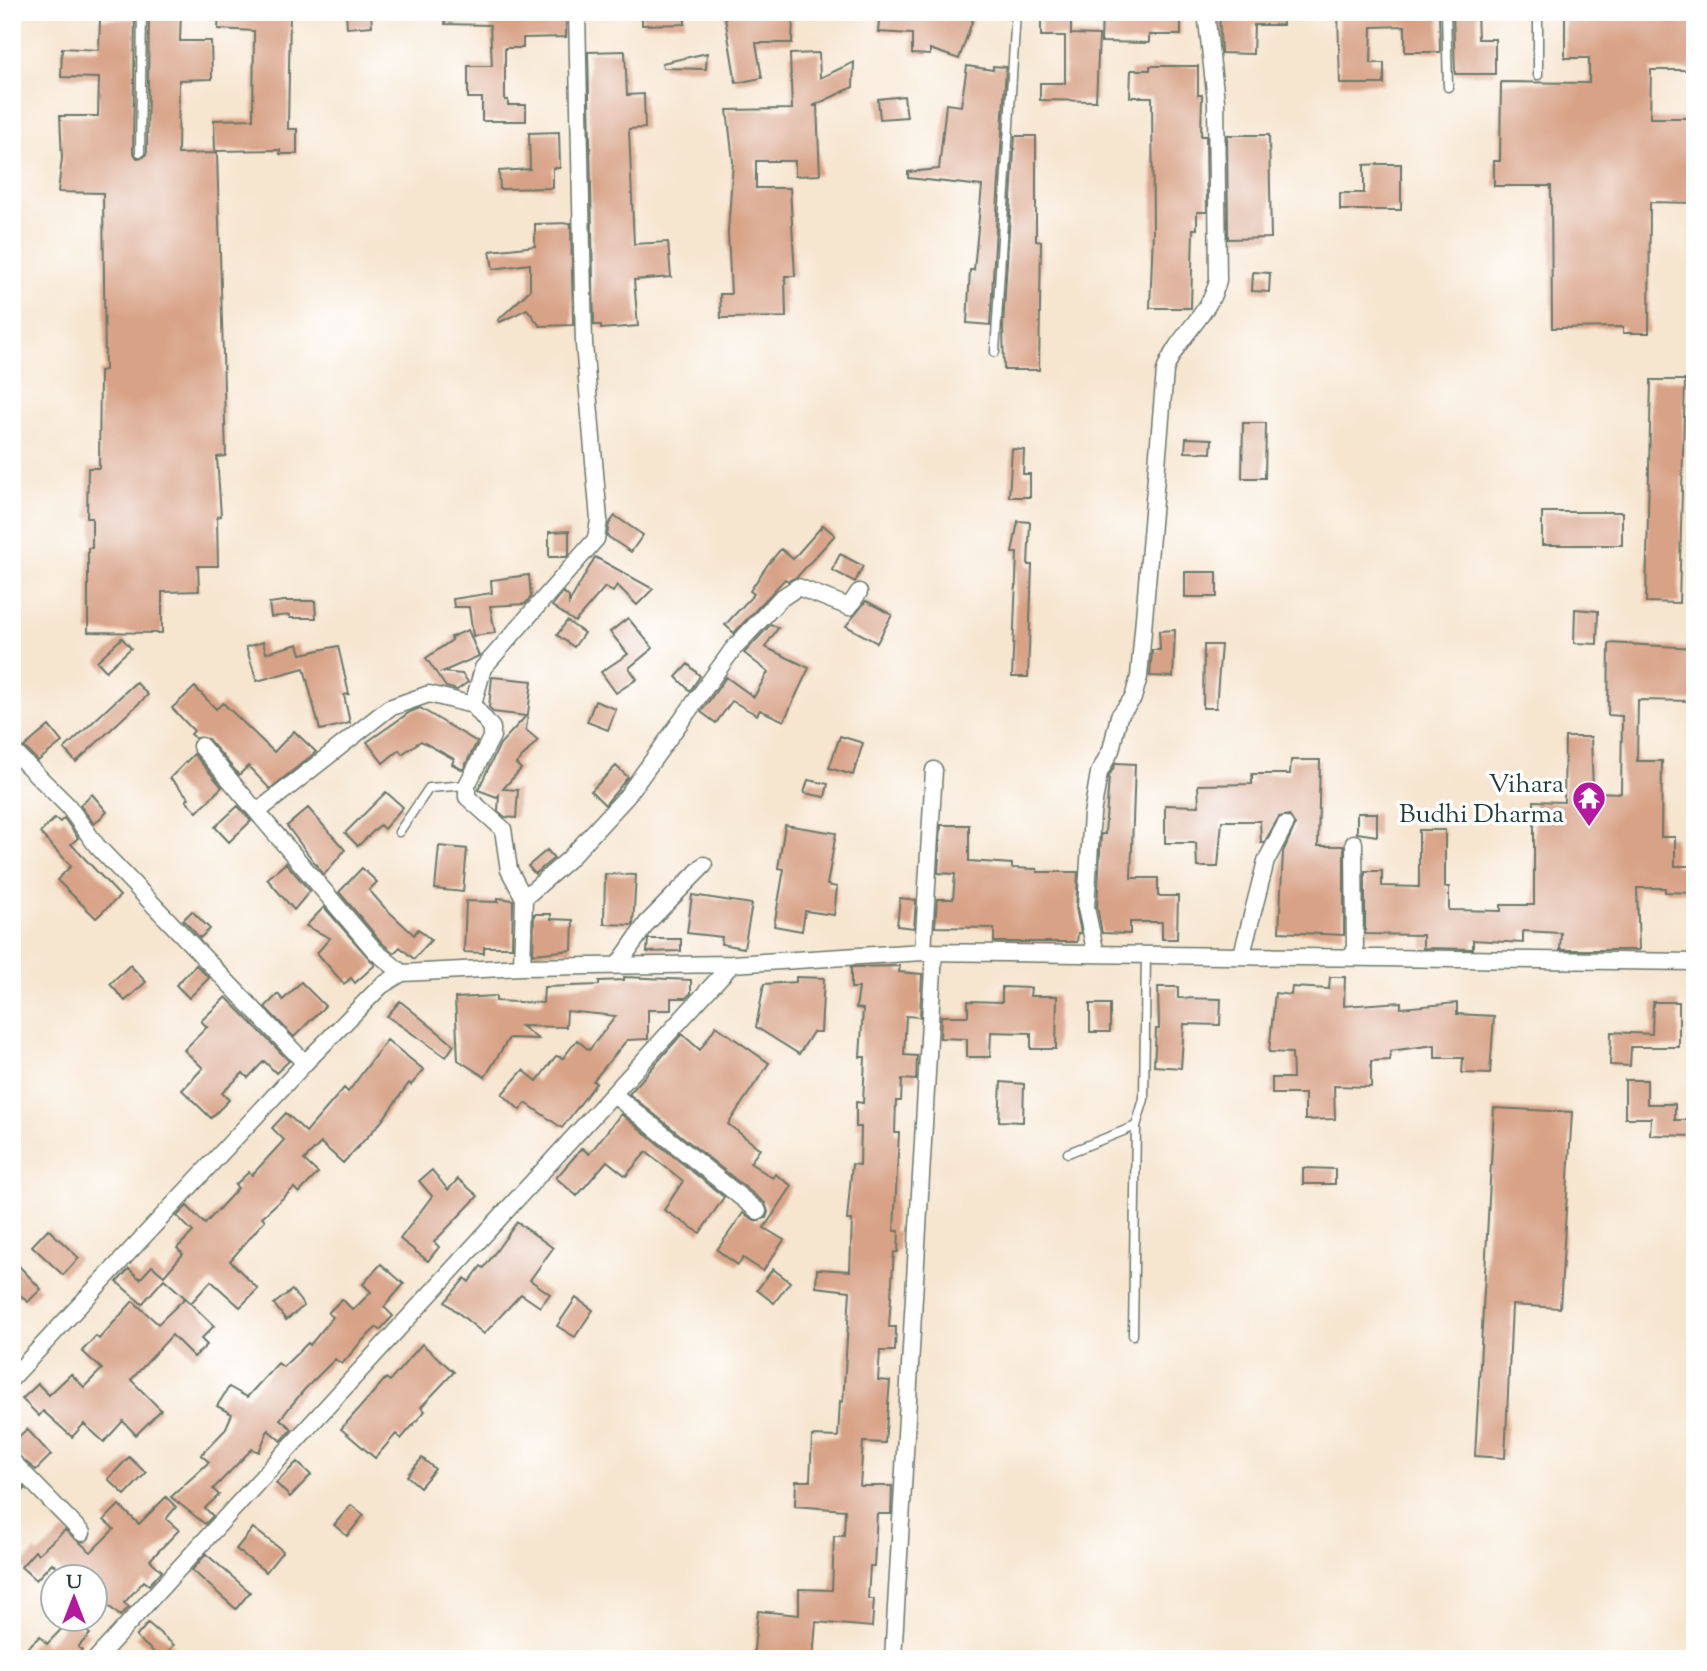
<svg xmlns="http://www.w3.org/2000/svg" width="1707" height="1671" font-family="'Sorts Mill Goudy',serif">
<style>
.building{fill:#d8a286}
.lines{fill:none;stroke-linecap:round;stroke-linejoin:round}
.lane-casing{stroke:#6a786a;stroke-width:11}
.street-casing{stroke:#6a786a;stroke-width:19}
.lane{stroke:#fff;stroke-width:8}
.street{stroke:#fff;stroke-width:16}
.labels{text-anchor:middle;stroke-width:7;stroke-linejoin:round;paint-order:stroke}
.poi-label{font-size:26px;fill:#1f3d34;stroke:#fff;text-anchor:end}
</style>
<rect width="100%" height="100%" fill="#fff"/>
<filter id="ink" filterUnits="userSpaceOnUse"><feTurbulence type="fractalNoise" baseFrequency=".0143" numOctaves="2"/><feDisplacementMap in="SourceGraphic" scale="14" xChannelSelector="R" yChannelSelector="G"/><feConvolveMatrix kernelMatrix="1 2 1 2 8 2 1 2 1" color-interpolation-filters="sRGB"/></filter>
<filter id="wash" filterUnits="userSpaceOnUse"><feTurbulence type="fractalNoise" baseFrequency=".00686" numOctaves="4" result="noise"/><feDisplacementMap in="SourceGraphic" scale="28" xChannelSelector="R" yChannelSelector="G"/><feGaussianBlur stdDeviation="1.57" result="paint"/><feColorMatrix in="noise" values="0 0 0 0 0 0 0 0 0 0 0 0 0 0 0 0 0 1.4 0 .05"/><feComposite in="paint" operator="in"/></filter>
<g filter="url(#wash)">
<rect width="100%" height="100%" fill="#f6e5cf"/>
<g id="blocks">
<path class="building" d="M135,12L133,152L137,158L144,157L147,152L149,12H181L180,41H211L212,79L179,80L178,154L217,153L226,456L217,457L221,516L217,517L218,566H198L199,591L162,592V633L88,632V548H92V518H87L88,468H99L100,371L105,370L103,193L58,192L62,158L60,116H98L99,78L61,77L62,48L99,50L100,19H135Z
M219,12H290L288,129H297V154H280V150L215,151L214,120L253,119L254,31L218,29Z
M346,12H371L372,26L347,28Z
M446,12H566V37L523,38V48H505V100H508V105H526V121H482V98H468V66H492L490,25L445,24Z
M642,12H685V24L642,25Z
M724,12L793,17L792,43H756L762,78L736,83Z
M880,12H962L974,16L959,59L930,49V55L912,54V34L878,32Z
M1041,12H1071V34L1099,35L1096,101L1040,100V83H1065V36H1041Z
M1102,12H1181V35H1149V43L1101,42Z
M1219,12H1283V25H1254L1253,54L1221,53Z
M1338,12H1439L1440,52H1405V26L1372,27L1371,63H1384V84H1340Z
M1453,12H1477L1478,39H1495V74H1455Z
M1565,12L1695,15V70H1651L1650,118H1695V203L1650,202L1649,333H1623V327L1552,328L1551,186H1494V161H1500L1501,82L1589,83V58H1565Z
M625,51L627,95L644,94L645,128L629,129L634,244L668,242L671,277L634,280L638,326L601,329V325H594L588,52Z
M707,53L706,69L663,68L662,63Z
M819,53L820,78L854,62L853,87L813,106H817L820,175L795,176V161H756V188H790L795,276H785L786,317L721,318L720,294H731L728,232L733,161L727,110L792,109L790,54Z
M967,66L993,70V66L1006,67L990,325L967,323L970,270H974L982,186L908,178V172L939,169L946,104L961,106Z
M1150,66H1198V95H1202L1201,136H1206L1207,212H1197V229H1193L1191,308H1150L1153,232L1152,97H1130L1131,70H1150Z
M904,96L907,117L880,119L878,99Z
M559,132L560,168H553V188L500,189L499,171L530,169L529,133Z
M1227,135H1269L1271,238L1228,239Z
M1015,136H1036V241H1041L1039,370H1004L1003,325Z
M1381,164H1401V210H1340V193H1364V165Z
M571,223L573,325L540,326L527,309L500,322L498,320L530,290V264L493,269L490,251L535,246V224Z
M1253,272L1270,273L1269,292L1252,291Z
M1651,380H1685L1679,603L1646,602Z
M1243,423H1266L1265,478H1242Z
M1186,438L1212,439L1211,453L1185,452Z
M1012,449L1024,450L1023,474H1030V497H1009Z
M1542,512H1622V545H1542Z
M615,516L643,535L631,552L607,536L609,524Z
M1018,521L1030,522L1028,565H1032L1028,677H1012L1017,553H1012Z
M823,525L835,535L797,577L788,581L785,579L734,633L725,625L754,594L750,591L768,564L781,549L793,559Z
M569,531V554L566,557H549V532Z
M840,554L863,566L855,582L832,570Z
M595,557L653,589L637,605L617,585L613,592L605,587L575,622L552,606L563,592L569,597V603Z
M1185,572H1217V597H1185Z
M529,575L531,597L525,604L490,606L495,633L473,636L469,607H454L453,599L492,593L491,580Z
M284,601H315L316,618H290V615L271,617L269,603Z
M866,601L892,615L877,643L846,626Z
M1575,609L1598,611L1597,644L1574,643Z
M628,618L653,648L629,668L637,679L616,693L601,672L628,654L610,632Z
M567,621L584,633L574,647L557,635Z
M771,624L778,628L765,647L809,668L784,721L760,710L757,715L732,701L716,723L701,712L726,677L754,697L768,672L744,653Z
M468,630L479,656L442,672L462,674L468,682L457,690L446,687L426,658L452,640L451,637Z
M1175,630L1173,677L1150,676L1152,650H1160L1159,631Z
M122,638L131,648L106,671L97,661Z
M263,642L266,653L298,644L301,654L338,646L349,694L344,695L350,723L320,730L304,668L257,681L246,647Z
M1609,643L1695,648V701L1638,700L1637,761H1662L1661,837H1675V866H1695V893L1665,892V888H1637L1639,950H1560L1561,933L1523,931V943L1473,940V949L1423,948V935L1365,934V871H1382V886L1419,887V830H1445V887H1449V910L1501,911V905H1534V801L1564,802L1565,737H1591L1593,792L1621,793L1622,716L1608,715Z
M1204,645H1221L1216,708H1203Z
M688,664L700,676L690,691L676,677Z
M492,677L532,681L526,730L538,740L516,764L521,769L503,789L518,790L516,818L505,817L498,811L499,795L497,797L478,790L500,744L526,716L493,712L489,707Z
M136,682L148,695L76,762L64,749Z
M195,687L216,709L223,703L274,752L294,731L316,752L270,789L248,766L239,775L208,739L195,738L191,734L194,731L172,708Z
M595,701L616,709L608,730L587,722Z
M420,708L477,742L463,770L452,764L454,759L421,741L402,754L399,750L383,763L367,742L410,712Z
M49,726L62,742L38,761L24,747Z
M840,736L863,743L853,775L829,768Z
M194,754L222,787L197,812L186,801L189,798L170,778Z
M1291,760H1320L1318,846H1344V935L1279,932L1283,852L1295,825L1289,815L1279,817L1264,843H1261L1260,821H1222L1218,867H1197L1196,843H1165V805L1199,806L1198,785L1252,784V774H1290Z
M1116,763L1135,764L1131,878H1158V896H1178L1177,939H1162V922H1130V934L1102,933L1097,907L1101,834H1105L1109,776Z
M616,766L628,777L605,805L591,791Z
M808,780L828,784L825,797L804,793Z
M386,792L403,807L384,829L380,825L358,846L345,833Z
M92,794L107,812L94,824L80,805Z
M238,806L251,821L229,842L215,827Z
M308,808L345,850L324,875L287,826Z
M1357,813H1377V836L1357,833Z
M55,818L60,822L64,818L78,838L71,844L120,896L96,918L57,880L71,866L40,833Z
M785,825L836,833L827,885L837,887L834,915L805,911L802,931L774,926L784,869L778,868Z
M941,825H969V861L1012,864V868L1037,869V872H1078L1076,908L1081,933H1078L1077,942H994V928L935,927L937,899H953L955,874L938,873Z
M439,846L467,849L463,892L435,889Z
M547,850L554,858L535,874L528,866Z
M286,863L310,891L294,910L267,879Z
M362,868L377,882L369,890L384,907L414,935L418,929L431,940L414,959L400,947L394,953L382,943L339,892Z
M605,874L636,875L633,925L604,924Z
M692,895L752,904L744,948L721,944L722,937L687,933Z
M498,898L513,900L512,947H484V953L464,952L466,901L498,902Z
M900,898L916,900L914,928L897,926Z
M324,907L375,965L355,983L351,978L344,984L317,953L330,938L306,926Z
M192,911L210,929L200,938L183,920Z
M534,914H551V919L573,920L572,950L533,954Z
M648,939H681V951L647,952Z
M130,965L146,982L125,1001L110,984Z
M196,965L209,978L189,998L176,985Z
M900,966L899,972L922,974L920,1017L906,1016L904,1055L917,1056L916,1080L902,1079L901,1101H896L895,1133H899L894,1231H899L898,1252H894L889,1327H896L895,1351H880L878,1380L890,1381L885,1443L863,1442L860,1486H892L891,1514H877L874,1566H870L868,1599H874L872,1627L816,1622L813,1659H753L758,1611L799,1615V1589L832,1590L834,1536H844L845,1510L795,1506L796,1481H810L812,1436L838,1437L840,1401L843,1402L850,1291L816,1287L817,1269L850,1271L852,1220H847L852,1164L860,1165L861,1127H856V1102L863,1103L865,1057H860L863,1009L856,1008L859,988H851V967Z
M624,977L691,980V993L686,998H671V1010H648V1039L627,1040L593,1081L596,1083L562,1128L526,1103L520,1110L502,1094L523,1070L537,1081L556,1056L563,1058L577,1040L589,1050L616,1016L567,1011L566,1027L521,1026L538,1039L509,1038L485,1077L458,1060L455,998L496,996V1001L543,1003L544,987L599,985V981L624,980Z
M796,977L824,978L821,1032H813L799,1054L756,1027L764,984L796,982Z
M1330,977H1345L1344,1006L1401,1002V1008L1457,1003V1014L1494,1016L1490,1074L1462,1073L1463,1058H1435V1045L1390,1051V1060L1371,1061V1087L1334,1086L1335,1119L1305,1120V1094H1272V1078H1293L1292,1053L1269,1052L1275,993L1291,995L1292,987L1329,989Z
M301,982L325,1006L294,1037L265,1007L278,994L283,1000Z
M1002,987L1031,988L1030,996H1057L1056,1049H1031V1033L991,1032L990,1057H967V1039L940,1038L941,1016H968V1001L1002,1002Z
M1158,987H1178V998L1221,999L1220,1025L1184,1024L1181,1068L1154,1066L1156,1029H1159Z
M226,997L289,1061L276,1073L264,1061L248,1078L243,1073L222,1093L229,1100L211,1118L182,1090L203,1068L184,1050L207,1027L201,1021Z
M400,1001L454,1045L446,1057L387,1016Z
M1653,1002H1679V1047H1631L1630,1066L1610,1065L1611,1032L1652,1034Z
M1090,1004H1110V1032H1090Z
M716,1026L769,1063L728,1124L760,1149L750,1163L773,1178L775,1174L792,1186L764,1228L784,1240L763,1271L743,1258L738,1265L717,1250L743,1213L756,1221L766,1218L768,1212L765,1203L629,1094L682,1034L700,1050Z
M387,1040L424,1070L411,1085L409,1083L381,1122L343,1163L321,1143L304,1160L318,1173L299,1193L294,1188L262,1217L265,1220L230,1261L258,1289L240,1307L211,1281L191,1303L164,1279L142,1304L117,1282L129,1269L140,1279L152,1266L164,1276L183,1254L177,1248L193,1232L177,1216L187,1206L205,1224L238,1188L235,1185L249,1172L252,1175L284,1140L272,1128L286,1113L306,1132L344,1088L348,1092Z
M1625,1080H1647V1104H1675V1120H1695V1136L1650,1135L1651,1118H1625Z
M1001,1082L1024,1084L1023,1122L999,1121Z
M1494,1108L1572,1112L1560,1308L1512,1305L1505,1458L1475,1456Z
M621,1114L724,1197L700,1233L664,1210L683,1181L646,1152L626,1176L607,1161L577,1196L556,1178L582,1148L589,1154Z
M1303,1168L1335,1169V1184H1303Z
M432,1170L448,1190L458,1179L478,1196L434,1242L439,1247L428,1261L400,1239L432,1196L419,1181Z
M517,1222L553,1248L530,1280L550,1294L540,1307L521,1294L484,1334L445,1302L465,1278L469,1282L481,1266L484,1268Z
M48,1229L79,1258L63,1275L32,1246Z
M381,1264L404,1284L384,1307L393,1316L380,1330L377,1327L360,1343L342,1364L335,1359L304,1390L280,1419L292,1429L281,1441L268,1430L259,1452L252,1449L213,1489L219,1495L205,1508L213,1516L205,1524L171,1497L209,1462L201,1455L225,1430L232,1414L217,1406L229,1387L247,1397L278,1363L283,1367L308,1343L310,1345L333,1317L328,1313L342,1299L353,1310L371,1292L363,1284Z
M19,1266L41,1289L28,1302L20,1295L12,1303V1273Z
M773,1269L790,1282L774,1303L757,1290Z
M292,1290L304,1306L286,1320L274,1304Z
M185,1298L214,1326L201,1339L207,1345L194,1357L172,1335L131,1380L161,1410L136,1435L123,1421L104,1442L84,1424L72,1437L43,1411L39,1416L22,1399L38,1384L49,1395L71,1374L84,1387L102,1369L82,1351L96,1336L99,1339L133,1301L158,1324Z
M576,1298L593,1310L575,1337L557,1326Z
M422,1344L454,1372L421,1407L425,1411L401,1439L396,1434L375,1458L341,1429L386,1378L390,1381Z
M27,1429L51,1455L36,1470L12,1451V1443Z
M129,1457L146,1473L125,1495L108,1479Z
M422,1458L435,1469L420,1487L407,1476Z
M297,1462L311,1475L290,1497L276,1483Z
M12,1476L25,1489L12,1503Z
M166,1497L176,1507L166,1519L179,1530L150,1560L162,1571L149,1585L144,1581L124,1603L129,1607L120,1616L94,1593V1577H67L52,1563L36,1580L21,1567L35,1551L38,1554L65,1530L91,1552L114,1529L104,1520L119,1505L139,1524Z
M351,1505L364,1515L347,1536L334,1525Z
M253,1528L283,1551L266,1572L236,1549Z
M206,1554L250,1592L236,1609L192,1570Z
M71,1619L90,1634L78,1647L82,1650L73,1659H33L25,1650L40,1636L47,1644Z
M148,1623L174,1645L162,1659L136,1637Z"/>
</g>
</g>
<g filter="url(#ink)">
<use href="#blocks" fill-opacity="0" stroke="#6a786a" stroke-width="2"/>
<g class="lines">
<g class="lane-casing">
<path id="lane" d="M1446,12L1448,87
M1538,12V75
M140,152L142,12
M995,352L1016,12
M399,832L429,788L467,785
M1068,1153L1136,1126L1144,1099L1146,954
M1133,1335L1136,1126"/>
</g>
<g class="street-casing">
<path id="street" d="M473,705L483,668L596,539L599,520L584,344L577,12
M201,746L375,951L402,973
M12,750L68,806L97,846L305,1063
M257,812L389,708L429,694L473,705L492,728V736L467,785V797L503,829L509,870L524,898L522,967
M1354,843L1355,956
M524,898L569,859L627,796L733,649L780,599L798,587L849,607L859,592
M923,952L934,770
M1096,954L1086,908L1092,814L1099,773L1111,750L1119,716L1133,698L1139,677L1165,371C1176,336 1210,316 1218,280L1216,101L1206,12
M1242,954L1266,861L1285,825
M618,965L647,923L704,865
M613,1094L758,1211
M12,1378L305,1063L381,986L402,973L522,967L732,964L923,952L1695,962
M12,1461L82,1533
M96,1659L732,964
M893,1659L934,952"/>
</g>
<use href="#lane" class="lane"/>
<use href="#street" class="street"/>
</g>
</g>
<defs>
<g id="temple-pin" transform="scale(1.75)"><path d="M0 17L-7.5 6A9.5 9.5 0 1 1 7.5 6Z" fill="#b5179e" stroke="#fff"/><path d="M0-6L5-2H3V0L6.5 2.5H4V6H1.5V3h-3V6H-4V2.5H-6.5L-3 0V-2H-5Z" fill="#fff"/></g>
</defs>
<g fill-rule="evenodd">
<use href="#temple-pin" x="1589" y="798"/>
</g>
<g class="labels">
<g class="poi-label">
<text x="1564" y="792">Vihara<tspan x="1564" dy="30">Budhi Dharma</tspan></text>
</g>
</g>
<rect width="1707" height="1671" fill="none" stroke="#fff" stroke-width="42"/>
<g transform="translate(74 1598)"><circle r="33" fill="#ffffff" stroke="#a5b1ae" stroke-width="2"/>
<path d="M0-5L12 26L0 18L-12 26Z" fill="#b5179e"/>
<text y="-10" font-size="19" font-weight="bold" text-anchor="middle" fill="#1f3d34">U</text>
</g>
</svg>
